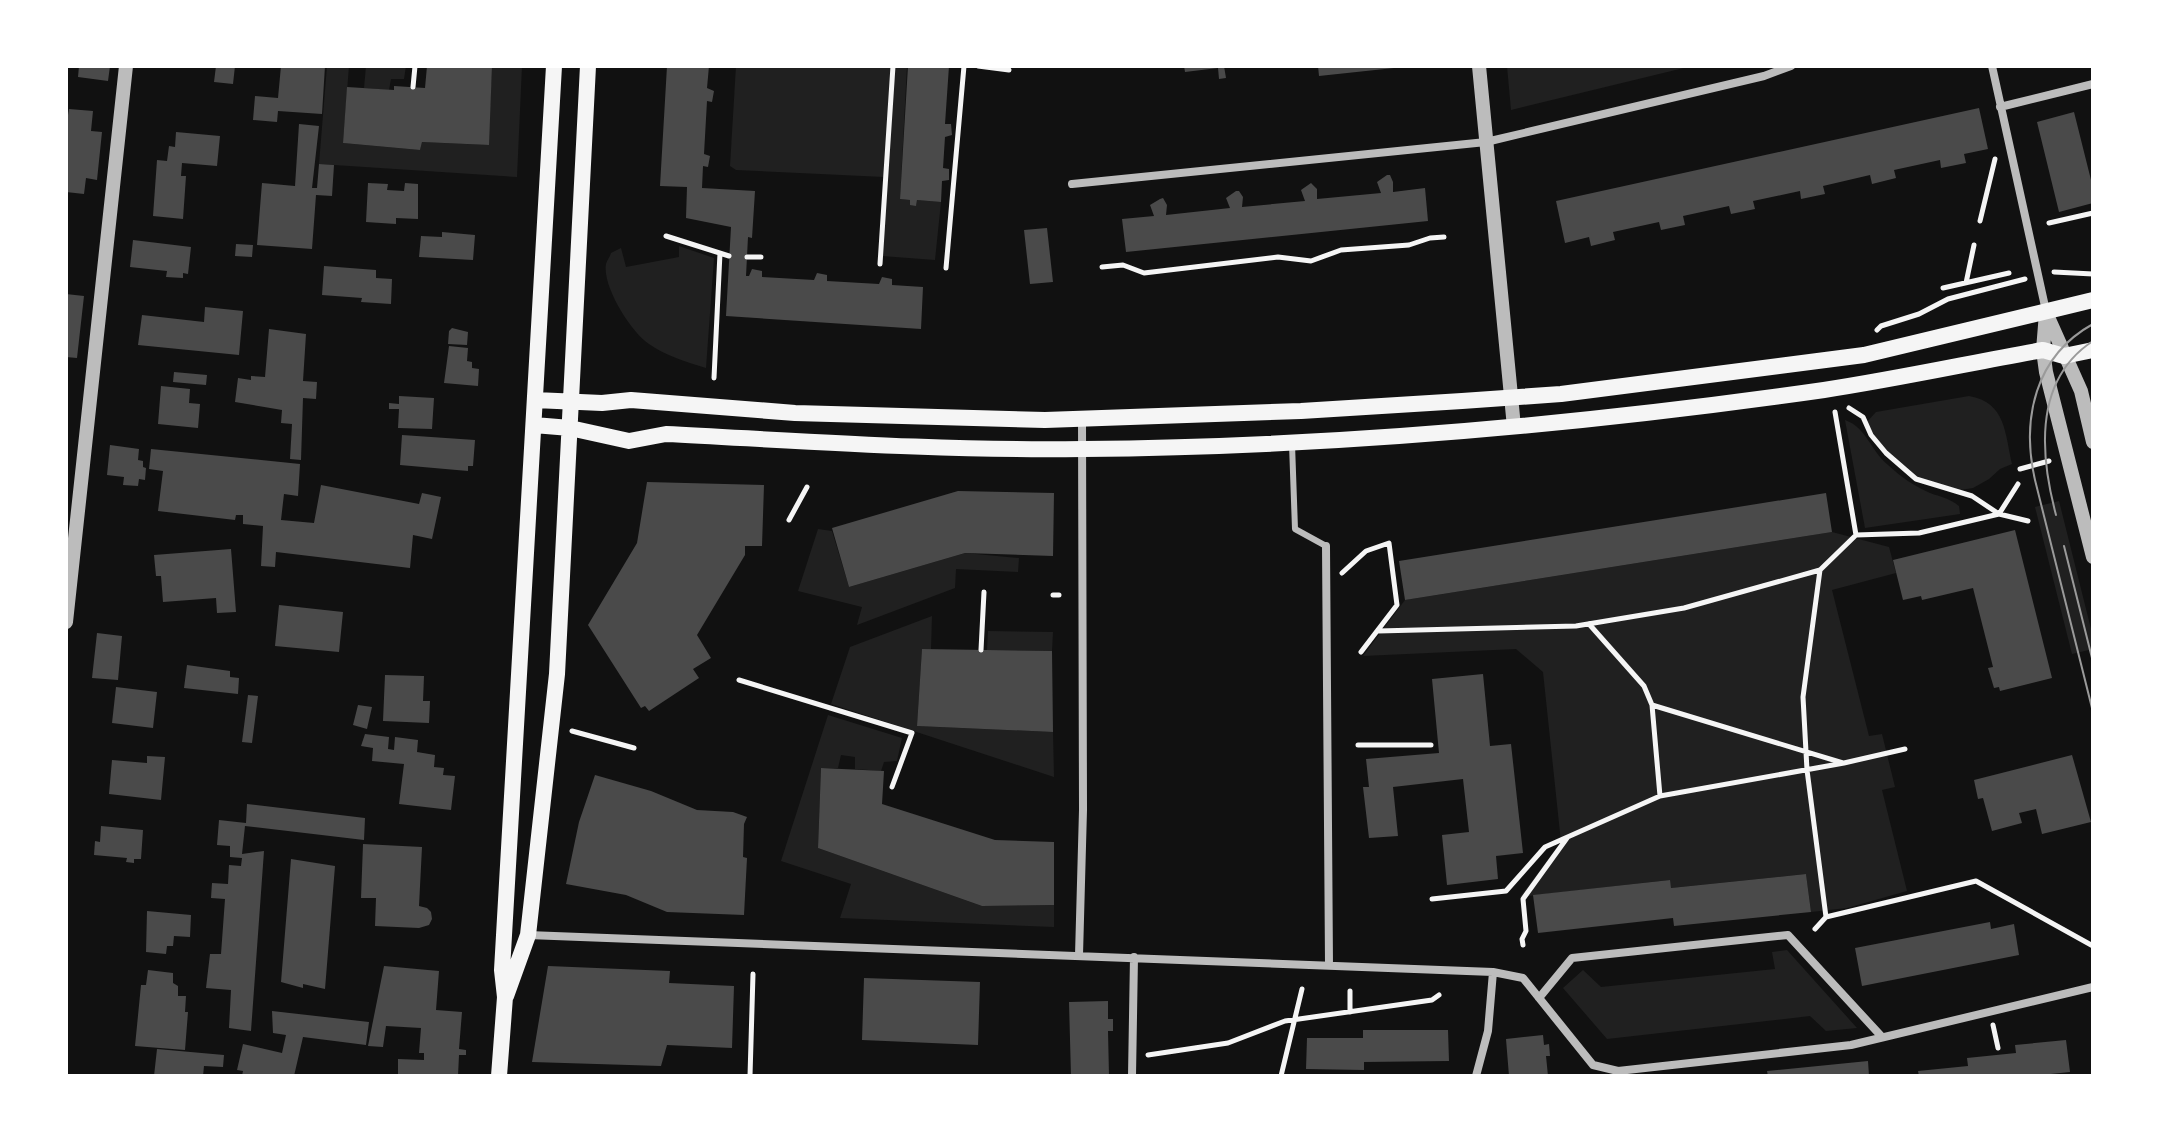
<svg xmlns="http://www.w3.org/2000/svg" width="2159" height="1142" font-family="Overpass,sans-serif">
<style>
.green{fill:#202020}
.building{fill:#4a4a4a}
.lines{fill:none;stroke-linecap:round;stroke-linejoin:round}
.path{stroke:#f5f5f5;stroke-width:5}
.service{stroke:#bcbcbc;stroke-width:6}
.minor{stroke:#bcbcbc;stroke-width:8}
.tertiary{stroke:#bcbcbc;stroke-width:14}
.secondary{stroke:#f5f5f5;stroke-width:16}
.tram{stroke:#9a9a9a;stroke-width:2}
</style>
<rect width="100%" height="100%" fill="#111"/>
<path class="green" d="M327,66H349L343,143L420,150L422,142L488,145L492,66H522L517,177L319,164Z
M366,66H406L404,79H391L389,90L364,88Z
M736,66H891L884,177L736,170L730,166Z
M895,66H907L900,199L910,200V205H916L917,200L941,202L935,260L882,256Z
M1507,66H1692L1511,110Z
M679,246L714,258L706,368C687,362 666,356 649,344C631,332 602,286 606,264C607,260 610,257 611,253L621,248L626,267L679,257Z
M1969,396C2006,402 2005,434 2012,464L2000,469L1989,479L1973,488L1960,490L1916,479L1886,453L1866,423L1876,412Z
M1845,420C1867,428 1870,450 1888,465C1901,477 1914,486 1930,493C1941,497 1949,498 1959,506L1960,514L1865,528Z
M2059,501L2093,637V649L2072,654L2035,507Z
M818,529L832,531L849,587L965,553L1019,558L1018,572L956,569L955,588L857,625L862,607L798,591Z
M1832,532L1889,547L1896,573L1832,590L1869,736L1882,734L1895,787L1882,790L1907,891L1847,908L1811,912L1806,874L1671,888L1669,880L1520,897L1561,842L1543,672L1516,649L1363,656L1405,600Z
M932,616L931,649L922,650L917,726L1053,732L1054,777L831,704L850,647Z
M988,631L1053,632L1052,651L987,650Z
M828,715L902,738L897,761L884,762L881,771L855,769V757L841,755L838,768H821L818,848L982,906L1054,905V927L840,918L851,884L781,861Z
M1787,950L1857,1028L1826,1031L1810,1016L1607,1039L1563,988L1583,970L1601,987L1775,969L1772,952Z"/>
<path class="building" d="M79,66H110L108,81L78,77Z
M216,66H235L233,84L214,82Z
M281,66L316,68L325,66L322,114L278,111L277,122L253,120L255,96L278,98Z
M427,66H492L489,145L422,142L420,150L343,143L347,87L394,90V86L425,88Z
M667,66H709L707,88L714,91L712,102L707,101L704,154L710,156L708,167L703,166L702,188L755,191L752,238L748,237L746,276H749L752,269L762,271V277L814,280L817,273L827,275V281L879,284L882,277L892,279V285L923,287L921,329L726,316L731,227L686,218L687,187L660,186Z
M908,66H949L945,124H951L952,135L945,137L943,168L949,169V180L942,181L941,202L917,200L916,206L910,205V200L900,199Z
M1184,66H1224L1226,78L1219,79L1218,68L1185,72Z
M1318,66H1394V68L1319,76Z
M1979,108L1988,149L1964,154L1966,163L1941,168L1940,160L1894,170L1896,178L1872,184L1870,175L1823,186L1825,194L1801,199L1800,191L1753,201L1755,209L1731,214L1729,206L1683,216L1685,225L1661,230L1659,222L1613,232L1615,240L1591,246L1589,237L1565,243L1556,201Z
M69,109L93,111L91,131L102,132L97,180L86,178L84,194L66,192V127Z
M2074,112L2093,188V203L2059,212L2037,122Z
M299,124L319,126L312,188H317L319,164L334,165L332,196L316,195L312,249L257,245L262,183L295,186Z
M176,132L220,136L217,166L182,163L181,176H186L183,219L153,216L157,160L167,161L169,146L175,147Z
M1387,175H1390L1393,182V192L1425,188L1428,221L1126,252L1122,219L1154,216L1150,205L1160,199L1163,198L1167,205L1166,215L1230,208L1226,198L1236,191H1239L1243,197L1242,207L1305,201L1301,190L1311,183L1317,189V199L1381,193L1377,182Z
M368,183L388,184L387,190L404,191L405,183L418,184V219L396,218V224L366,222Z
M1047,228L1053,282L1030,284L1024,230Z
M442,232L475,235L473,260L419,257L421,236L442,237Z
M133,240L191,247L188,274L183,273V278L166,277L167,271L130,267Z
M236,244L253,245L252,257L235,256Z
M324,266L376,270V278L392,279L391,304L361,302L362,298L322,295Z
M66,294L84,296L77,358L66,357Z
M205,307L243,311L239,355L138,345L142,315L204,322Z
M452,328L468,332L467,345L448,344L449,331Z
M269,329L306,334L303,381L317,382L316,399L303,398L301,460L290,459L292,424L281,423L282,410L235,402L238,378L251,380V376L265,377Z
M449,346L468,348L467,361L472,362V368L479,369L478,386L444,383Z
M174,372L207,375L206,385L173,382Z
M161,386L190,389L189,403L200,404L198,428L158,424Z
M399,396L434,398L432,429L398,428L399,409H389V403L399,404Z
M402,435L475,440L473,466H468V471L400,465Z
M110,445L139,449L138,460L143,461V467L146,468L145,480L139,479L138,486L123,485L124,477L107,475Z
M151,449L300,464L298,496L284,494L281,520L314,523L321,485L419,504L422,493L441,497L432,539L413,535L410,568L276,552L275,567L261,566L263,526L243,524V515H236L235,520L158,511L163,471L149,469Z
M647,482L764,485L762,546H745V555L697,635L711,658L693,669L699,678L649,711L645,706L641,708L588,625L637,543Z
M958,491L1054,493L1053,556L965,553L849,587L832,528Z
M1826,493L1832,532L1405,600L1399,561Z
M2015,530L2052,678L2000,691L1999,687L1994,688L1988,668L1993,667L1973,588L1922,600L1921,596L1903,600L1893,560Z
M231,549L236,612L217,613L216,598L163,602L161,576H156L154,555Z
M279,605L343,612L339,652L275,646Z
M97,633L122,636L118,680L92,678Z
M922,649L1052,651L1053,732L917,726Z
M187,665L230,671V677L239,678L238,694L184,688Z
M1483,674L1490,746L1511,744L1523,853L1496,856L1498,879L1447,885L1442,835L1469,832L1463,779L1393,787L1398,836L1369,838L1363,787H1369L1366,759L1439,753L1432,679Z
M385,675L424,676L423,701H430L429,723L383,721Z
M116,687L157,692L153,728L112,723Z
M248,695L258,696L252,743L242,742Z
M358,705L372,707L367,729L353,725Z
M365,734L389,737L388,749L394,750L395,737L418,740L417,752L435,755L434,767L444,768L443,775L455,776L451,810L399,804L404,764L372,761L373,748L361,746Z
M2072,755L2091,822L2042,834L2036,809L2019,813L2022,823L1992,831L1983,798L1978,799L1974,780Z
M147,756L165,757L161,800L109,794L112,760L147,763Z
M821,768L884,771L882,804L995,840L1054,842V905L982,906L818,848Z
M595,775L651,791L697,810L733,812L747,817L744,824L743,857L747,858L744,915L667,912L626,895L566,884L579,822Z
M247,804L365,818L364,840L245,826L242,854L264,851L251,1031L229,1028L231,990L206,988L210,954H221L225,899L211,898L212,883L228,884L229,865L241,866L242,858L230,857V846L217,845L219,820L246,823Z
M101,826L143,830L141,859H134V863L126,862L127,858L94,855L95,841L100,842Z
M363,844L422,847L419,906L427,908L431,912L432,919L429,925L419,928L375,926L376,898H361Z
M291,859L335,866L325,989L303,984V988L281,982Z
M1806,874L1811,912L1674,926L1673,918L1538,933L1533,895L1670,880L1671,888Z
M147,911L191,915L190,937L174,936L173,946H167L166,954L146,952Z
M1990,922L1991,929L2014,924L2019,955L1862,986L1855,948Z
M384,966L439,971L436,1010L462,1012L459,1049L466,1050V1055H459L458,1076L398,1074V1059L424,1060V1053H419L421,1028L386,1026L383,1047L368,1046Z
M548,966L670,971L669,983L734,986L732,1048L667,1045L661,1066L532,1062Z
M148,970L173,973V983L178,986V996H186L185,1012H188L185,1050L135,1046L141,985H146Z
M864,978L980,982L978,1045L862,1040Z
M1108,1001V1019H1113V1031H1108L1109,1076H1071L1069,1002Z
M272,1011L369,1022L366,1045L303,1037L294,1076L278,1074V1076H242L243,1071L237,1070L243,1044L282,1053L286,1035L273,1033Z
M1363,1030H1448L1449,1061L1364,1062V1070L1306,1069L1307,1038H1363Z
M1543,1035L1544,1045L1549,1044L1550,1056H1546L1548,1076H1509L1506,1039Z
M2066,1040L2070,1072L2031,1076H1919L1918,1071L1968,1066L1967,1058L2016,1053L2015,1045Z
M157,1049L224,1055L223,1067L204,1066L203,1076H154Z
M1868,1061L1869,1076H1768L1767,1071Z"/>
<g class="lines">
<path class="path" d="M978,66L1009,70
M413,87L415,66
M1980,221L1995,159
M2049,223L2093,213
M666,236L729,256
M747,257H761
M880,264L893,66
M1102,267L1123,265L1144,273L1278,257L1311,261L1341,250L1409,245L1430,238L1444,237
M946,268L964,66
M2054,272L2093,274
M1966,283L1974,245
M1943,288L2009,273
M1877,330L1881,326L1919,314L1948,299L2025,279
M714,378L720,253
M1849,408L1863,417L1871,435L1886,453L1916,479L1972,496L1999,514L2028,521
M1835,412L1856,535
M2020,469L2049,461
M789,520L807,487
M1342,573L1366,551L1389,543L1397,605L1361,652
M1053,595H1059
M1589,624L1644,686L1652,705L1660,796
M1378,631L1576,626L1684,608L1820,570L1856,535L1919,533L1999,514L2018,484
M981,650L984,592
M739,680L912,733L892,787
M1652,705L1843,763
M572,731L634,748
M1358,745H1431
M1432,899L1506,891L1545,847L1660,796L1844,763L1905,749
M1826,917L1976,881L2093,946
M1815,929L1826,917L1807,770L1803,697L1820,570
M1523,945L1522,939L1526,931L1523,899L1567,838
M1350,1012V991
M1993,1025L1998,1048
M1148,1055L1228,1043L1285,1021L1432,1000L1439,995
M750,1076L753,974
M1281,1076L1302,989"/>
<path class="service" d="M1292,444L1295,529L1326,546"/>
<path class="minor" d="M1992,66L2046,311
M2000,107L2093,84
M1072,184L1486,142L1764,76L1791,66
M1326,546L1329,964
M528,935L1493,972L1523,978L1593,1065L1618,1071L1851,1045L2093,987
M1079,955L1083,810L1082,419
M1539,998L1572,958L1788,935L1882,1037
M1132,1076L1134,957
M1476,1076L1488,1031L1493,972"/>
<path class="tertiary" d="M1479,66L1514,427
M2046,313L2043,350L2046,372L2093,557
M2048,317L2081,391L2093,442
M66,622L126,66"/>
<path class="secondary" d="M535,400L602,403L631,400L795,413L1045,420L1301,411L1462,401L1561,394L1864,355L2093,300
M534,425L570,428L629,441L666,434C804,441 943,451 1083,449C1331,447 1579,425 1824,390C1897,379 1970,363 2043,350L2064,356L2093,350
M506,996L528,935L557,674L588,66
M499,1076L505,997L502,970L554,66"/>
<path class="tram" d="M2093,324C2035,356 2021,419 2035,480L2093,712
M2056,515C2040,455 2033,380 2093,341
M2064,546L2093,662"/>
</g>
<rect width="2159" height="1142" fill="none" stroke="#ffffff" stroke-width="136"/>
</svg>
